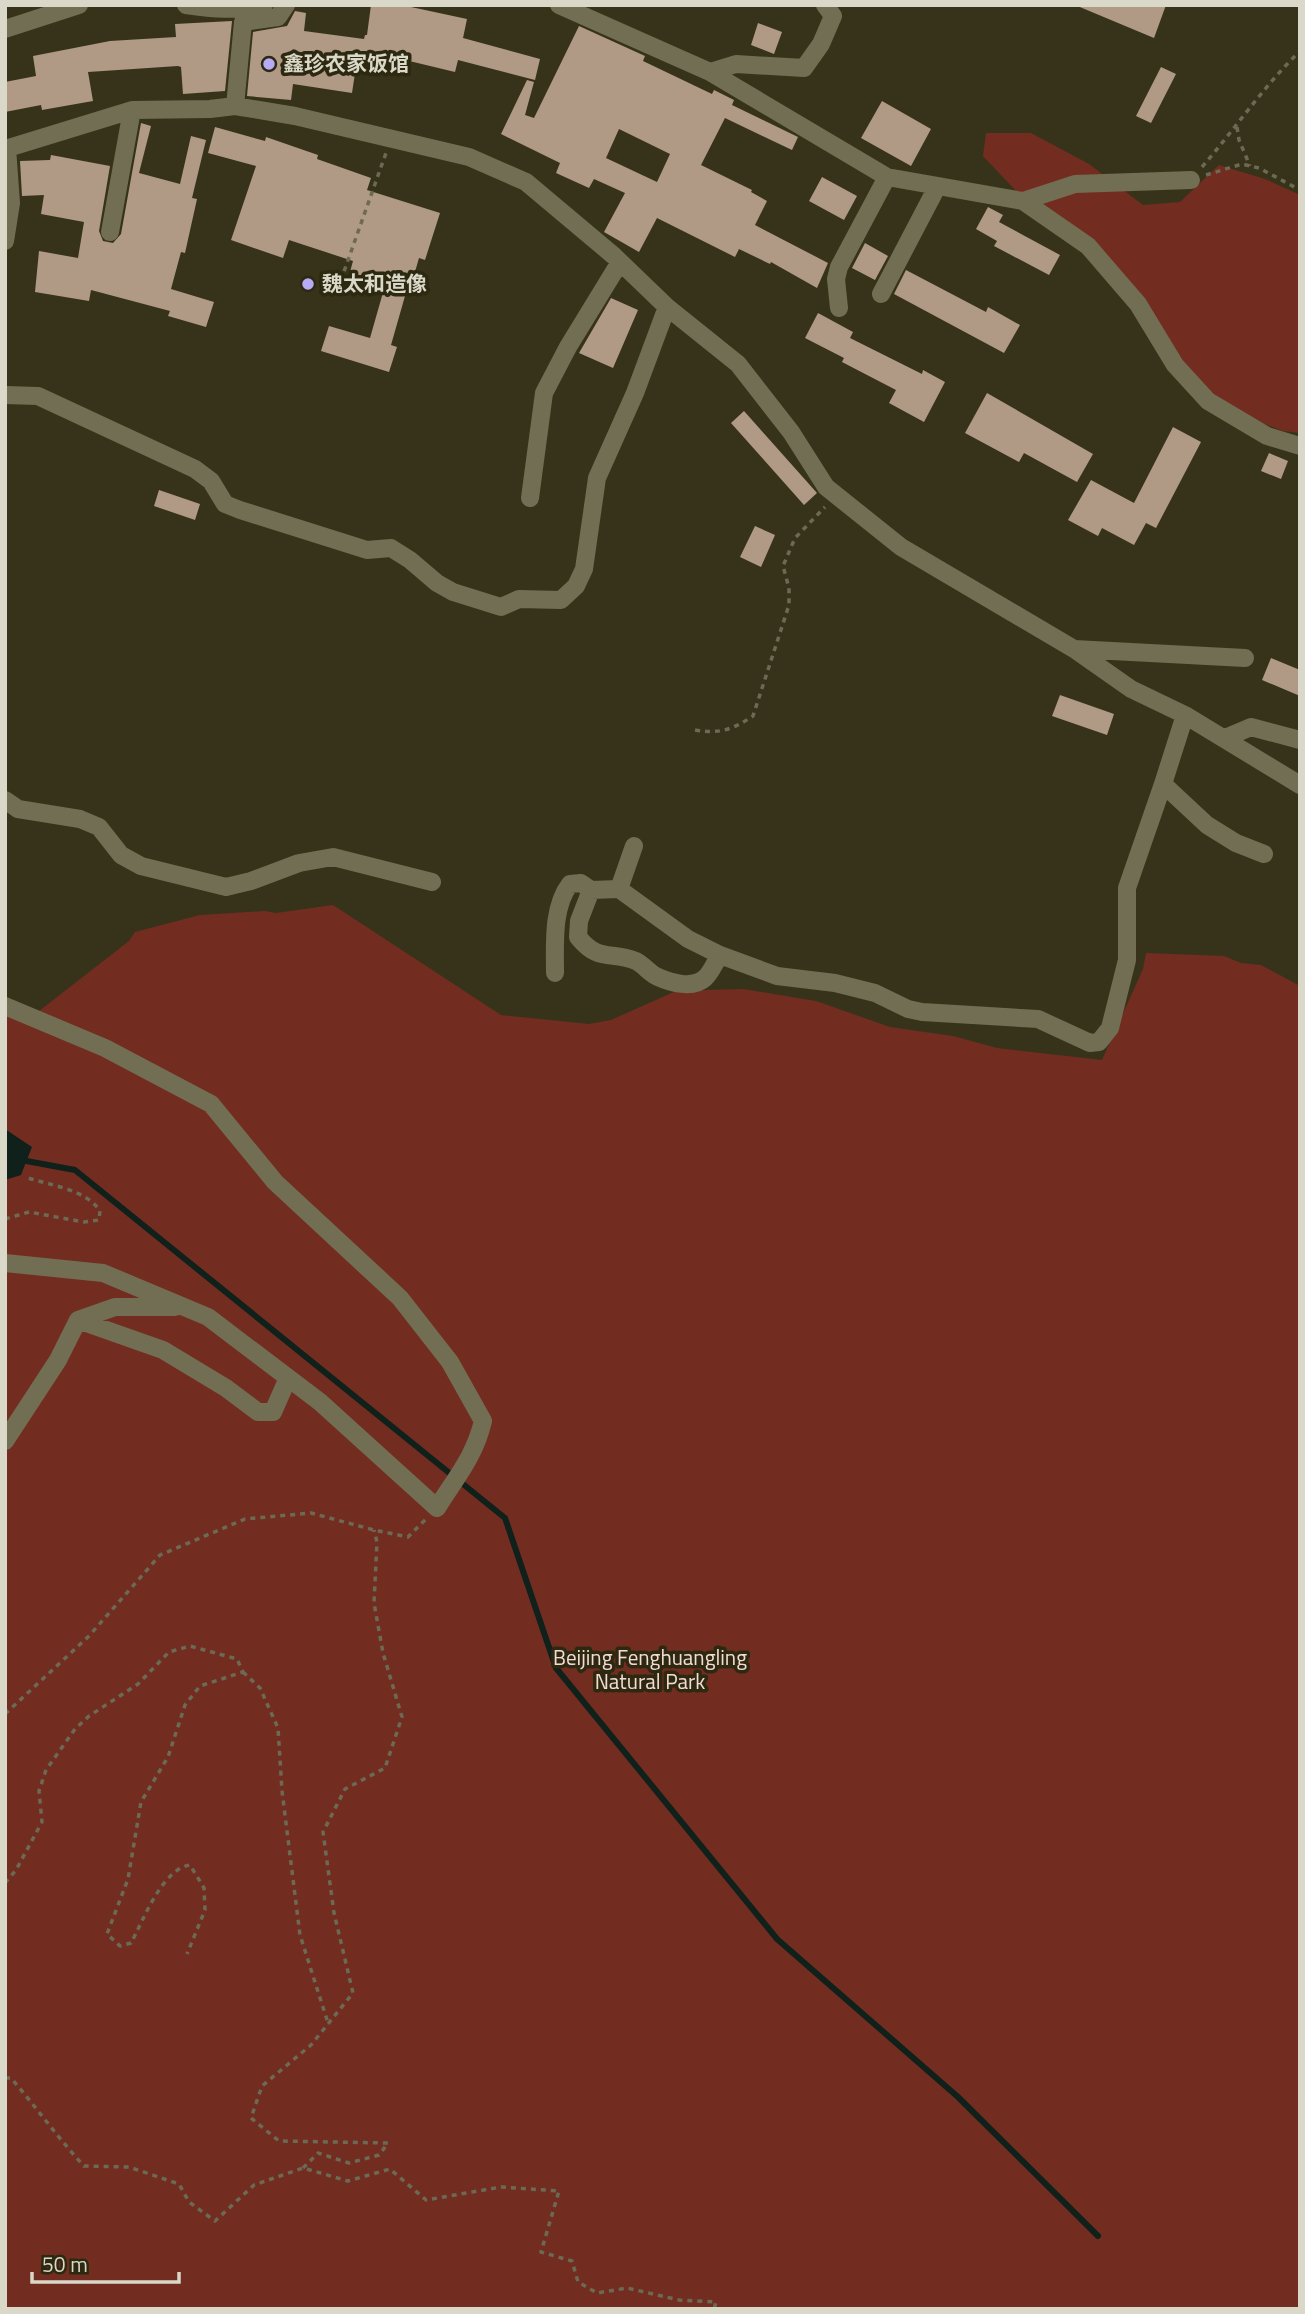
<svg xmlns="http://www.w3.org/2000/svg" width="1305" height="2314" font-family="'Titillium Web','Noto Sans SC',sans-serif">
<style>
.green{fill:#722d20}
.water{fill:#10201a}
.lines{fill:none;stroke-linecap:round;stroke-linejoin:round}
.stream{stroke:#10201a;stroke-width:6}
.building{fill:#b09a85;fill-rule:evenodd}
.path{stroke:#6c6954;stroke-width:3.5;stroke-dasharray:5 5;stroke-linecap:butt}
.minor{stroke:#726e53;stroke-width:18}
.poi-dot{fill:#b7abf8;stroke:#2d2911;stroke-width:2.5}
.labels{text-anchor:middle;stroke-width:7;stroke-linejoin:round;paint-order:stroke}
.poi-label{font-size:21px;font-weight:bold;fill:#dad8c9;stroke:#2d2911;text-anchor:start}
.park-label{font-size:21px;fill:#f6dbd5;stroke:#2d2911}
</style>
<rect width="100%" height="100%" fill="#37331b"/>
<path class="green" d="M986,133H1031L1089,164L1143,205L1180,202L1219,165L1265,179L1300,195V433L1283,431L1229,410L1189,377L1076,241L1017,192L983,156Z
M333,905L501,1015L589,1024L611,1020L676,991L743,989L816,1001L890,1027L953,1036L997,1048L1102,1060L1143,969L1146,953L1224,956L1241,963L1261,965L1300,986V2309H5V1007L34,1015L129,941L135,932L200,915L265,911L276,913Z"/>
<path class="water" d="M5,1129L32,1147L21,1175L5,1180Z"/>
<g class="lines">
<path class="stream" d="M5,1157L75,1170L505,1518L556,1668L777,1939L958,2097L1098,2236"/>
</g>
<path class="building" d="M371,5H411V7L467,19L463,38L540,59L535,80L458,60L455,72L401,59V62L358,53L352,93L293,84L291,100L247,96L253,32L287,26L295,11L306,13L304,31L364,39L365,35H367Z
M1075,5H1166L1154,38Z
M232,21L225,91L183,94L181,67L178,66L88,72L93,101L42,110L41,105L5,112V82L36,76L33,56L110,41L176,37L175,24Z
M758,23L782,32L774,54L751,45Z
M579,26L645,56L643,61L712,94L714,90L734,100L732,105L798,137L792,150L725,118L701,165L752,190L751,192L767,201L755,225L828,263L817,288L771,262L770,264L739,249L735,257L657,218L639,252L604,232L625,193L594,179L589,188L556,173L560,163L501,134L527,80L534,82L525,115L534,118ZM619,129L670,154L657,182L606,158Z
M1161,67L1176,74L1151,123L1136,116Z
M882,101L931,129L911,166L861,138Z
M141,123L151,126L139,173L180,184L191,136L206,140L192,198L197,199L185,253L181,252L171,289L214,302L206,327L168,316L170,311L91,290L89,301L35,292L39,251L78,258L84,222L41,214L44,195L22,196L20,161L50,160L51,155L110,166L99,231L103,241L113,243L121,234Z
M215,127L265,141L266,137L318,155L317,159L371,178L367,190L440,213L425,260L419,258L408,296H405L391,345L397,347L389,372L321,351L329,326L370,338L384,289L348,279L353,261L289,240L283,258L231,240L256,166L208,153Z
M822,177L857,196L844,220L809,201Z
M988,207L1003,215L999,222L1060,255L1049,275L994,246L997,241L976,229Z
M865,243L888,256L875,280L852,268Z
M906,270L986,312L988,307L1020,325L1004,353L894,294Z
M611,298L638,310L613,368L579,353Z
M818,313L853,332L850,338L922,374L923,370L945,382L924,422L889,403L896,390L842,362L844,358L805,338Z
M987,393L1093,454L1077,482L1024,453L1019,462L965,433Z
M744,411L817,493L804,505L731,423Z
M1173,427L1201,442L1156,528L1146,523L1134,545L1102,528L1098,536L1068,520L1091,480L1134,503Z
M1269,453L1288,461L1281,479L1261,471Z
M159,490L200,504L195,520L154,506Z
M755,526L775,535L761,567L740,557Z
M1271,658L1300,670V696L1262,680Z
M1060,695L1114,714L1107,735L1052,716Z"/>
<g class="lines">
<path class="path" d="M1237,127L1239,140L1250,166
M1202,167C1235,129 1263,87 1300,51
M1206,175L1242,164L1259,168L1300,190
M321,289L336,294L386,153
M695,730C720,734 732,730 753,716L789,605V588L783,566L795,538L825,507
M5,1219L29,1212L84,1222L99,1220L100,1211C87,1190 50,1185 28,1178
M243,1672L260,1688L278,1728L282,1791L300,1935L328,2023
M5,1714L89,1636L160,1555L245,1519L311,1513L374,1530L408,1537L426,1519
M5,1883L16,1870L42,1822L39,1791L46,1770L75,1729L89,1716L138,1684L169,1652L190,1646L237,1659L243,1672L200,1686L185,1705L168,1757L141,1802L128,1879L107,1934L120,1946L131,1943C143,1921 162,1869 190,1865L204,1888L205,1910L187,1954
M5,2078H11C36,2107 58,2138 84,2166L129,2167L179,2184L189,2202L215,2221L254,2185L303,2168L348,2181L390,2169L426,2200L501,2187L559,2191L541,2252L572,2261L578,2282L597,2293L627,2288L679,2300L716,2302L714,2309
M303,2168L318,2153L349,2163L379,2155L388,2143L279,2141L251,2118L262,2086L311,2045L353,1993L334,1913L323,1832L345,1789L385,1768L402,1717L383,1653L374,1603L377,1542L374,1530"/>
<path class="minor" d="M186,5C213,9 237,11 264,5
M559,5L710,72L887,177L1023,201L1088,246L1138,304L1175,365L1208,401L1267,436L1300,446
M5,29L79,5
M710,72L736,64L804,68L821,44L833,16L825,5
M235,106L243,22L278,17L286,5
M5,149L132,110L210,109L235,106L295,116L469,157L526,182L614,256L667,307L738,364L791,432L826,487L901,547L1074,649L1131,689L1185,715L1300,785
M1023,201L1075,184L1191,180
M110,232L132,110
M5,241L11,203L7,148
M881,294L937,187
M839,308L836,279L839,267L887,177
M5,395L38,396L195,469L211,481L225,504L240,510L367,550L391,548L410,560L437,583L453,592L501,607L519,599L561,600L576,586L584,569L597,478L635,393L667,307
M530,498L544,393L568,347L620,262
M1074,649L1245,658
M1185,715L1163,784L1207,825L1236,843L1264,854
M1225,738L1251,727L1300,740
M5,800L18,809L80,819L99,827L121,855L141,866L226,887L251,881L299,863L333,857L432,882
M619,889L634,846
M720,955C715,962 711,973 705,978C693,989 671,983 658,977C650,974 644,965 636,961C611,950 600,964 578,937L579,921L591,890L619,889L688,939L720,955L777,976L835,983L875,993L908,1009L922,1012L1038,1019L1090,1043L1099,1042L1110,1028L1127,960V888L1163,784
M555,973C555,945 552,907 570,884L581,883L591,890
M5,1006L105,1048L211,1104L275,1182L400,1298L450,1362L483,1421C474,1458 456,1477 437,1508L320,1402L208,1317L103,1273L5,1263
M78,1320L163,1350L226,1388L258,1412H273L288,1378
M5,1441L58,1360L78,1320L115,1307H175"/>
</g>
<g class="poi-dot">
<circle cx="269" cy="64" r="7"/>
<circle cx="308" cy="284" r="7"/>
</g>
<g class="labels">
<g class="poi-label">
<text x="283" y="71">鑫珍农家饭馆</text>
<text x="322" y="291">魏太和造像</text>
</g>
<g class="park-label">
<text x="650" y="1665">Beijing Fenghuangling<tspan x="650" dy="24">Natural Park</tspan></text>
</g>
</g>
<rect width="1305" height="2314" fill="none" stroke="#dad8c9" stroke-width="14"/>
<path d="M32 2272v10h147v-10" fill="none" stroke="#dad8c9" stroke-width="3.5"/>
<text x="42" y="2272" font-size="21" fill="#dad8c9" stroke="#2d2911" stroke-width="5" paint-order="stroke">50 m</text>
</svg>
